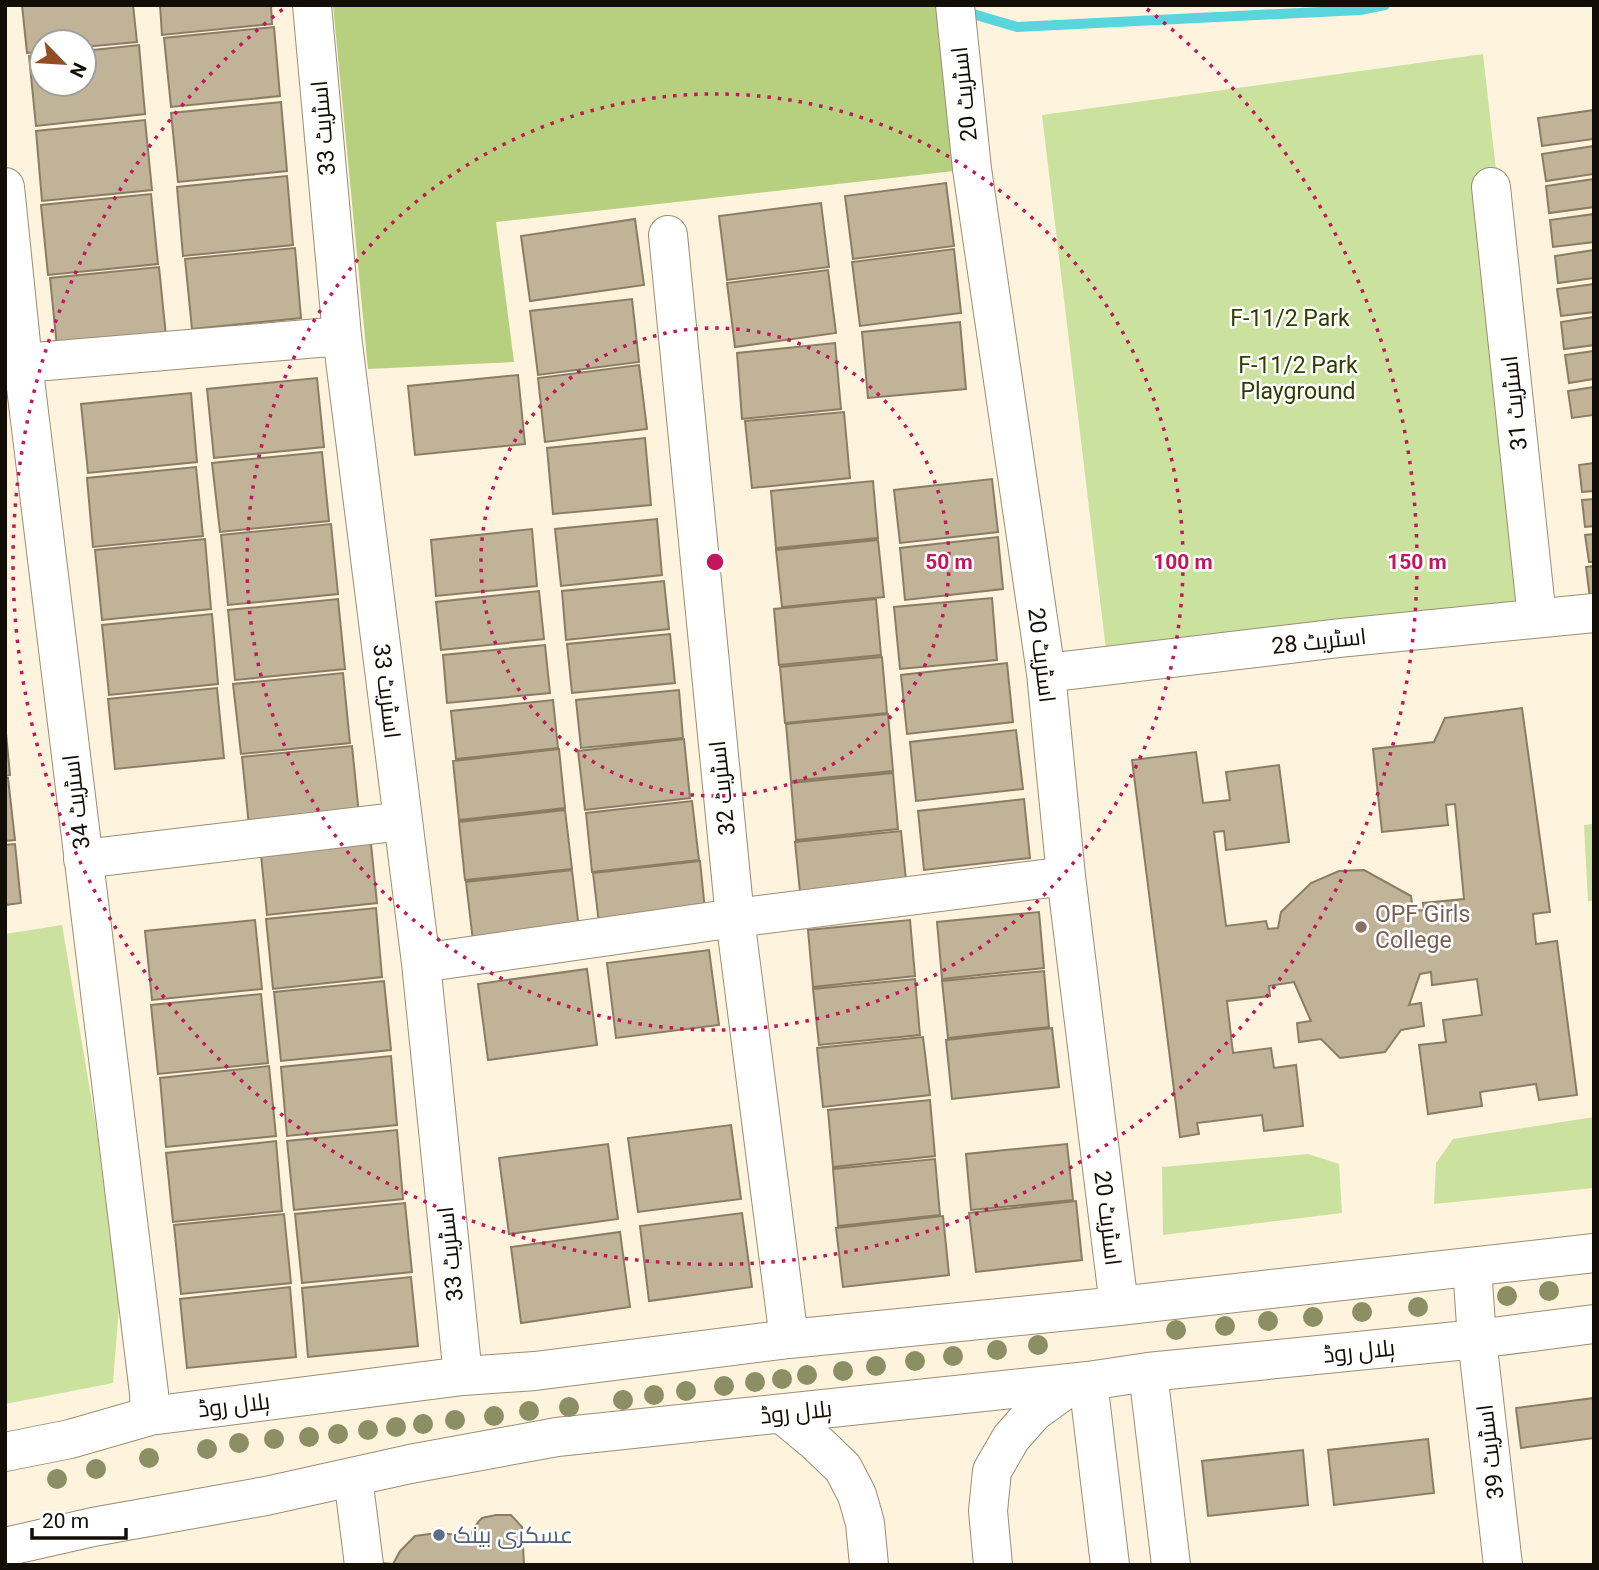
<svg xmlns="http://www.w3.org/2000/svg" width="1599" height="1570" font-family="Roboto,Cairo,sans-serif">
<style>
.green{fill:#cbe19e}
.forest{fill:#b7d07f}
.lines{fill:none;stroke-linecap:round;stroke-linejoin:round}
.stream{stroke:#5ad5dd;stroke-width:10}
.building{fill:#c0b398;stroke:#8a7d63;stroke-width:2}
.minor-casing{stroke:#9a8d73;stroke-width:40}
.minor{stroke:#fff;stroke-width:38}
.tree{fill:#8c8f63}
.ring{fill:none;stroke:#c2185b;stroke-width:3.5;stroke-dasharray:3.5 7}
.education-dot{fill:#8d6e63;stroke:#fff;stroke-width:2.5}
.service-dot{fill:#5c6f8a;stroke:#fff;stroke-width:2.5}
.labels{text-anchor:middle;stroke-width:5;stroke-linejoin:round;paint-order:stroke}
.street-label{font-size:23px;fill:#120e05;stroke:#fff}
.park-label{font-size:23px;fill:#2f3d00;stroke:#fff}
.education-label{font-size:23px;fill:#785e54;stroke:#fff;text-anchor:start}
.service-label{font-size:23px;fill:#4e5e75;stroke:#fff;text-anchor:start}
.centre{fill:#c2185b;stroke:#fff;stroke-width:3.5}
.ring-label{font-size:21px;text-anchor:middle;font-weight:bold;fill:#c2185b;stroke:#fff;stroke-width:5;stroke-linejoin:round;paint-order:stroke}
</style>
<rect width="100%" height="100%" fill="#fef3dc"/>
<path class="green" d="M1483,54L1544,601L1106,650L1042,115Z
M1594,824V901H1588L1584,825Z
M62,925L97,1132L119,1306L113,1383L5,1404V934Z
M1594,1117V1188L1434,1204L1436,1163L1453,1139Z
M1308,1154L1339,1164L1342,1213L1163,1235L1162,1167Z"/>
<path class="forest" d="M333,5H953L972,169L496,222L514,362L368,369Z"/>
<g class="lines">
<path class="stream" d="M966,12L1017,27L1360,10L1385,5"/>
</g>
<path class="building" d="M22,5H133L137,42L84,47V42H42V52L27,53Z
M160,5H271L272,24L162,35Z
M274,27L280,96L171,107L164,38Z
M139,45L145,114L36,126L29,56L42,55V84H84V51Z
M281,102L287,171L178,182L171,113Z
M1594,110V139L1542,146L1538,118Z
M145,120L152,190L42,201L36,131Z
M1594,146V174L1546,181L1542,154Z
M287,176L293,245L183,256L177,187Z
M1594,179V207L1549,213L1546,186Z
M946,183L954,246L853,259L845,196Z
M151,194L158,264L48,275L41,205Z
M821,203L829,267L727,280L719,216Z
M1594,214V242L1553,247L1550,220Z
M635,219L644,285L530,301L521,236Z
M295,248L301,318L192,329L185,259Z
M954,249L961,313L860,326L852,262Z
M1594,250V278L1558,283L1555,256Z
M159,267L166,336L57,347L50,278Z
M828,270L836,333L735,347L727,283Z
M1594,284V312L1561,316L1557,289Z
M632,299L639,362L538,375L530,311Z
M1594,317V345L1564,349L1561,322Z
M960,322L966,389L868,398L862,332Z
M835,343L841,409L742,419L737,353Z
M1594,351V379L1569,383L1565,355Z
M639,365L647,429L545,442L538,378Z
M518,375L525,444L415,455L408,386Z
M317,378L324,447L214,458L207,389Z
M1594,387V415L1572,418L1568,391Z
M191,393L197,462L88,473L81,404Z
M844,412L850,478L752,488L745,421Z
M645,438L651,505L553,514L547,448Z
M322,452L329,521L220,532L212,463Z
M1594,463V491L1582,492L1579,465Z
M196,467L203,536L93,547L87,478Z
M992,479L998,532L900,543L894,490Z
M873,481L878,538L776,548L771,491Z
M1594,499V526L1585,527L1582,500Z
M657,519L662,575L561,586L555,529Z
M331,524L338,594L228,605L221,535Z
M532,529L537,586L436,596L431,540Z
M1594,534V562H1589L1585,535Z
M998,537L1003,589L905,600L900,548Z
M205,539L211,609L102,620L95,550Z
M878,540L884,597L782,607L776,550Z
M1594,566V605L1591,606L1586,567Z
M664,581L669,629L566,640L562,591Z
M539,591L544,639L441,650L436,602Z
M992,598L997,660L900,669L894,607Z
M338,599L345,669L235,680L228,610Z
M876,599L881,655L779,665L774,609Z
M212,614L218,684L109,695L102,625Z
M670,634L675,683L572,693L567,644Z
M545,645L550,693L447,703L443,655Z
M882,657L887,713L785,723L780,667Z
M1007,663L1013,722L907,734L901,675Z
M343,673L350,743L241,754L233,684Z
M217,688L224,758L115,769L108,699Z
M679,690L683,738L581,748L576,700Z
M553,700L558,748L456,759L451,711Z
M1522,708L1550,912L1533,914L1536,944L1557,941L1577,1095L1539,1100L1536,1084L1480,1092L1482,1106L1428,1114L1419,1045L1446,1042L1443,1020L1482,1015L1477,979L1432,985L1431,972L1420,974L1409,1005L1421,1003L1424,1026L1401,1030L1385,1052L1340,1058L1321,1039L1299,1042L1297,1023L1311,1021L1294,982L1269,986L1270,996L1227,1001L1233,1053L1271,1048L1274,1068L1296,1065L1303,1126L1264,1131L1262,1115L1197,1123L1199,1134L1180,1137L1132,760L1196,752L1203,803L1230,800L1226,772L1279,765L1289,842L1226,850L1224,831L1214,832L1226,926L1266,921L1268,929L1278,928L1281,912L1311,883L1339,871L1364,870L1411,896L1413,911L1424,910L1423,903L1464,899L1455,804L1446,805L1448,825L1382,832L1373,749L1434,742L1445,718Z
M888,714L893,771L791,781L786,724Z
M5,723L10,775L5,776Z
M1016,730L1023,789L916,801L910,742Z
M684,739L690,798L585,810L578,751Z
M352,746L359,815L249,826L242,757Z
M559,749L565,808L459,820L453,761Z
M893,773L898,829L796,840L791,783Z
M5,778H8L15,840L5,841Z
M1024,799L1030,858L924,870L918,811Z
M692,801L699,860L592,872L586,813Z
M565,810L572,869L465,880L459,822Z
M901,831L907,890L801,902L795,842Z
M370,834L377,903L267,915L260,845Z
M15,844L21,903L5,905V845Z
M700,861L706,920L600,932L593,873Z
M572,870L579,929L473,941L466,882Z
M376,908L382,977L273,989L266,919Z
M1039,912L1044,968L942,979L937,922Z
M255,920L262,989L152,1000L145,931Z
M910,920L915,976L813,987L808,930Z
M709,950L719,1025L616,1038L607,963Z
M587,969L597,1045L488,1060L478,984Z
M1044,971L1049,1027L948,1038L942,981Z
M915,979L920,1035L819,1045L813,989Z
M384,981L391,1050L281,1061L274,992Z
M261,994L268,1063L158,1074L151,1005Z
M1052,1028L1059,1087L952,1099L946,1040Z
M923,1037L930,1095L823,1107L817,1048Z
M391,1056L397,1125L287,1136L281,1067Z
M269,1066L276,1136L166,1147L160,1078Z
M930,1100L935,1156L833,1167L828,1110Z
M731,1125L741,1199L638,1212L628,1138Z
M397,1130L403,1199L294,1210L287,1141Z
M276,1141L282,1211L173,1222L166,1153Z
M608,1144L618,1219L509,1234L499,1158Z
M1067,1144L1073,1200L971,1210L966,1154Z
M935,1159L940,1215L838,1226L833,1169Z
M1076,1201L1082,1260L976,1272L969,1213Z
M405,1203L412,1272L302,1283L295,1214Z
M742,1213L752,1287L649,1301L640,1226Z
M284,1214L291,1283L181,1294L174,1225Z
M943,1216L949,1275L843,1287L836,1228Z
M620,1232L630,1307L521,1323L511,1247Z
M411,1277L418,1346L308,1357L302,1288Z
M290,1287L296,1357L187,1368L180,1299Z
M1594,1398V1438L1521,1448L1516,1408Z
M1428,1439L1434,1493L1334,1505L1328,1450Z
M1303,1450L1308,1505L1208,1516L1202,1461Z
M496,1515H511L522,1527L524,1565H381L380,1563L393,1564L400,1551L415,1536L437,1533L471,1536L474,1527L482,1518Z"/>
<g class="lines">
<g class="minor-casing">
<path id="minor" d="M312,5L342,336L421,963L463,1376
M955,5L972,169L1046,673L1066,876L1119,1306
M5,187L23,363L149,1393L150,1416
M1491,187L1537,618
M668,235L735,918L789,1339
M23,363L342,336
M1046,673L1340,638L1594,613
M83,859L403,821
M421,963L735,918L1066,876
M1472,1267L1477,1339L1503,1565
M1148,1372L1171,1565
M1088,1381L1110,1565
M782,1414L818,1444L843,1468L857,1495L865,1523L869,1565
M5,1452L70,1439L150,1416L463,1376L535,1371L789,1339L1119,1306L1594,1253
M353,1477L364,1565
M5,1547L93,1527L266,1496L410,1464L557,1437L1088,1381L1148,1372L1477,1339L1594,1324
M993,1565L988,1511L992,1471L1011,1438L1034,1412L1074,1383"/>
</g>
<use href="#minor" class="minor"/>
</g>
<g class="tree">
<circle cx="1549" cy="1291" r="10"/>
<circle cx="1507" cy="1296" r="10"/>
<circle cx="1418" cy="1307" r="10"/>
<circle cx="1362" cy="1312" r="10"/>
<circle cx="1313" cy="1317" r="10"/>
<circle cx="1268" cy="1321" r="10"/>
<circle cx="1225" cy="1326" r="10"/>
<circle cx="1176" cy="1330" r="10"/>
<circle cx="1038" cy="1345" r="10"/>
<circle cx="997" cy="1350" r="10"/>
<circle cx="953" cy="1356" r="10"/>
<circle cx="915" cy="1361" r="10"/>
<circle cx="876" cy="1366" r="10"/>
<circle cx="843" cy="1371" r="10"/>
<circle cx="807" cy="1375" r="10"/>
<circle cx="782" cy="1379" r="10"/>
<circle cx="755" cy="1382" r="10"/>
<circle cx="724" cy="1386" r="10"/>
<circle cx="686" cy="1391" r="10"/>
<circle cx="654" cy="1395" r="10"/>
<circle cx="623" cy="1400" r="10"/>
<circle cx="569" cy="1407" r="10"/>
<circle cx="529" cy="1411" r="10"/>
<circle cx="494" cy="1416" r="10"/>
<circle cx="455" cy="1420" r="10"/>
<circle cx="423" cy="1424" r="10"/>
<circle cx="396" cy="1427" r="10"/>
<circle cx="368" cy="1430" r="10"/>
<circle cx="338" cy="1434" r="10"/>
<circle cx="309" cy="1437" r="10"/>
<circle cx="274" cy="1439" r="10"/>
<circle cx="239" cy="1443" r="10"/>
<circle cx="207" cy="1449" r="10"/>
<circle cx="149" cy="1458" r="10"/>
<circle cx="96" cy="1469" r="10"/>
<circle cx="57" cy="1479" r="10"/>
</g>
<g class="ring">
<circle cx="715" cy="562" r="234"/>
<circle cx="715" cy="562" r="468"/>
<path d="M1147 9A702 702 0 1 1 283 9"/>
</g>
<circle class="education-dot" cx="1361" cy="927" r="7"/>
<circle class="service-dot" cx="439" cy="1535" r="7"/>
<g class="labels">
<g class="street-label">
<text transform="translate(964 94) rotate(-96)" y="8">اسٹریٹ 20</text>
<text transform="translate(323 128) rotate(-95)" y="8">اسٹریٹ 33</text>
<text transform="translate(1514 403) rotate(-96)" y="8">اسٹریٹ 31</text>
<text transform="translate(1319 641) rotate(-6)" y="8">اسٹریٹ 28</text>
<text transform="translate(1042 655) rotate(83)" y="8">اسٹریٹ 20</text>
<text transform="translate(387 691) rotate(83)" y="8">اسٹریٹ 33</text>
<text transform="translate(722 788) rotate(-96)" y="8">اسٹریٹ 32</text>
<text transform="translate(76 802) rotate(-97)" y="8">اسٹریٹ 34</text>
<text transform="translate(1108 1218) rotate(83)" y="8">اسٹریٹ 20</text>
<text transform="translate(450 1254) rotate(-96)" y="8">اسٹریٹ 33</text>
<text transform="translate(1359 1351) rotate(-6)" y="8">ہلال روڈ</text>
<text transform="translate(234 1405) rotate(-7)" y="8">ہلال روڈ</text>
<text transform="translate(796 1412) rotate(-6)" y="8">ہلال روڈ</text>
<text transform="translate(1490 1452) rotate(-97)" y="8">اسٹریٹ 39</text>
</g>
<g class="park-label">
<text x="1290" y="326">F-11/2 Park</text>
<text x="1298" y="373">F-11/2 Park<tspan x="1298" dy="26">Playground</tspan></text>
</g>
<g class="education-label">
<text x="1375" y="922">OPF Girls<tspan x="1375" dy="26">College</tspan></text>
</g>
<g class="service-label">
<text x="453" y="1543">عسکری بینک</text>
</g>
</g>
<circle cx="715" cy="562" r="10" class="centre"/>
<g class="ring-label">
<text x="949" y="569">50 m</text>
<text x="1183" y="569">100 m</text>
<text x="1417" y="569">150 m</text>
</g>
<rect width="1599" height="1570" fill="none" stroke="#120e05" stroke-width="14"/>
<g transform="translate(63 63) rotate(115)"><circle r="33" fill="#ffffff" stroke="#a09f9b" stroke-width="2"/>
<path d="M0-5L12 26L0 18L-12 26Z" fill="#934d25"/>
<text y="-10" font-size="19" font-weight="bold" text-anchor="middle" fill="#120e05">N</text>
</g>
<path d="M32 1528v10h94v-10" fill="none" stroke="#120e05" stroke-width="3.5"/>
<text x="42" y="1528" font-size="21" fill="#120e05" stroke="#ffffff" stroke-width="5" paint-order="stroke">20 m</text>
</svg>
